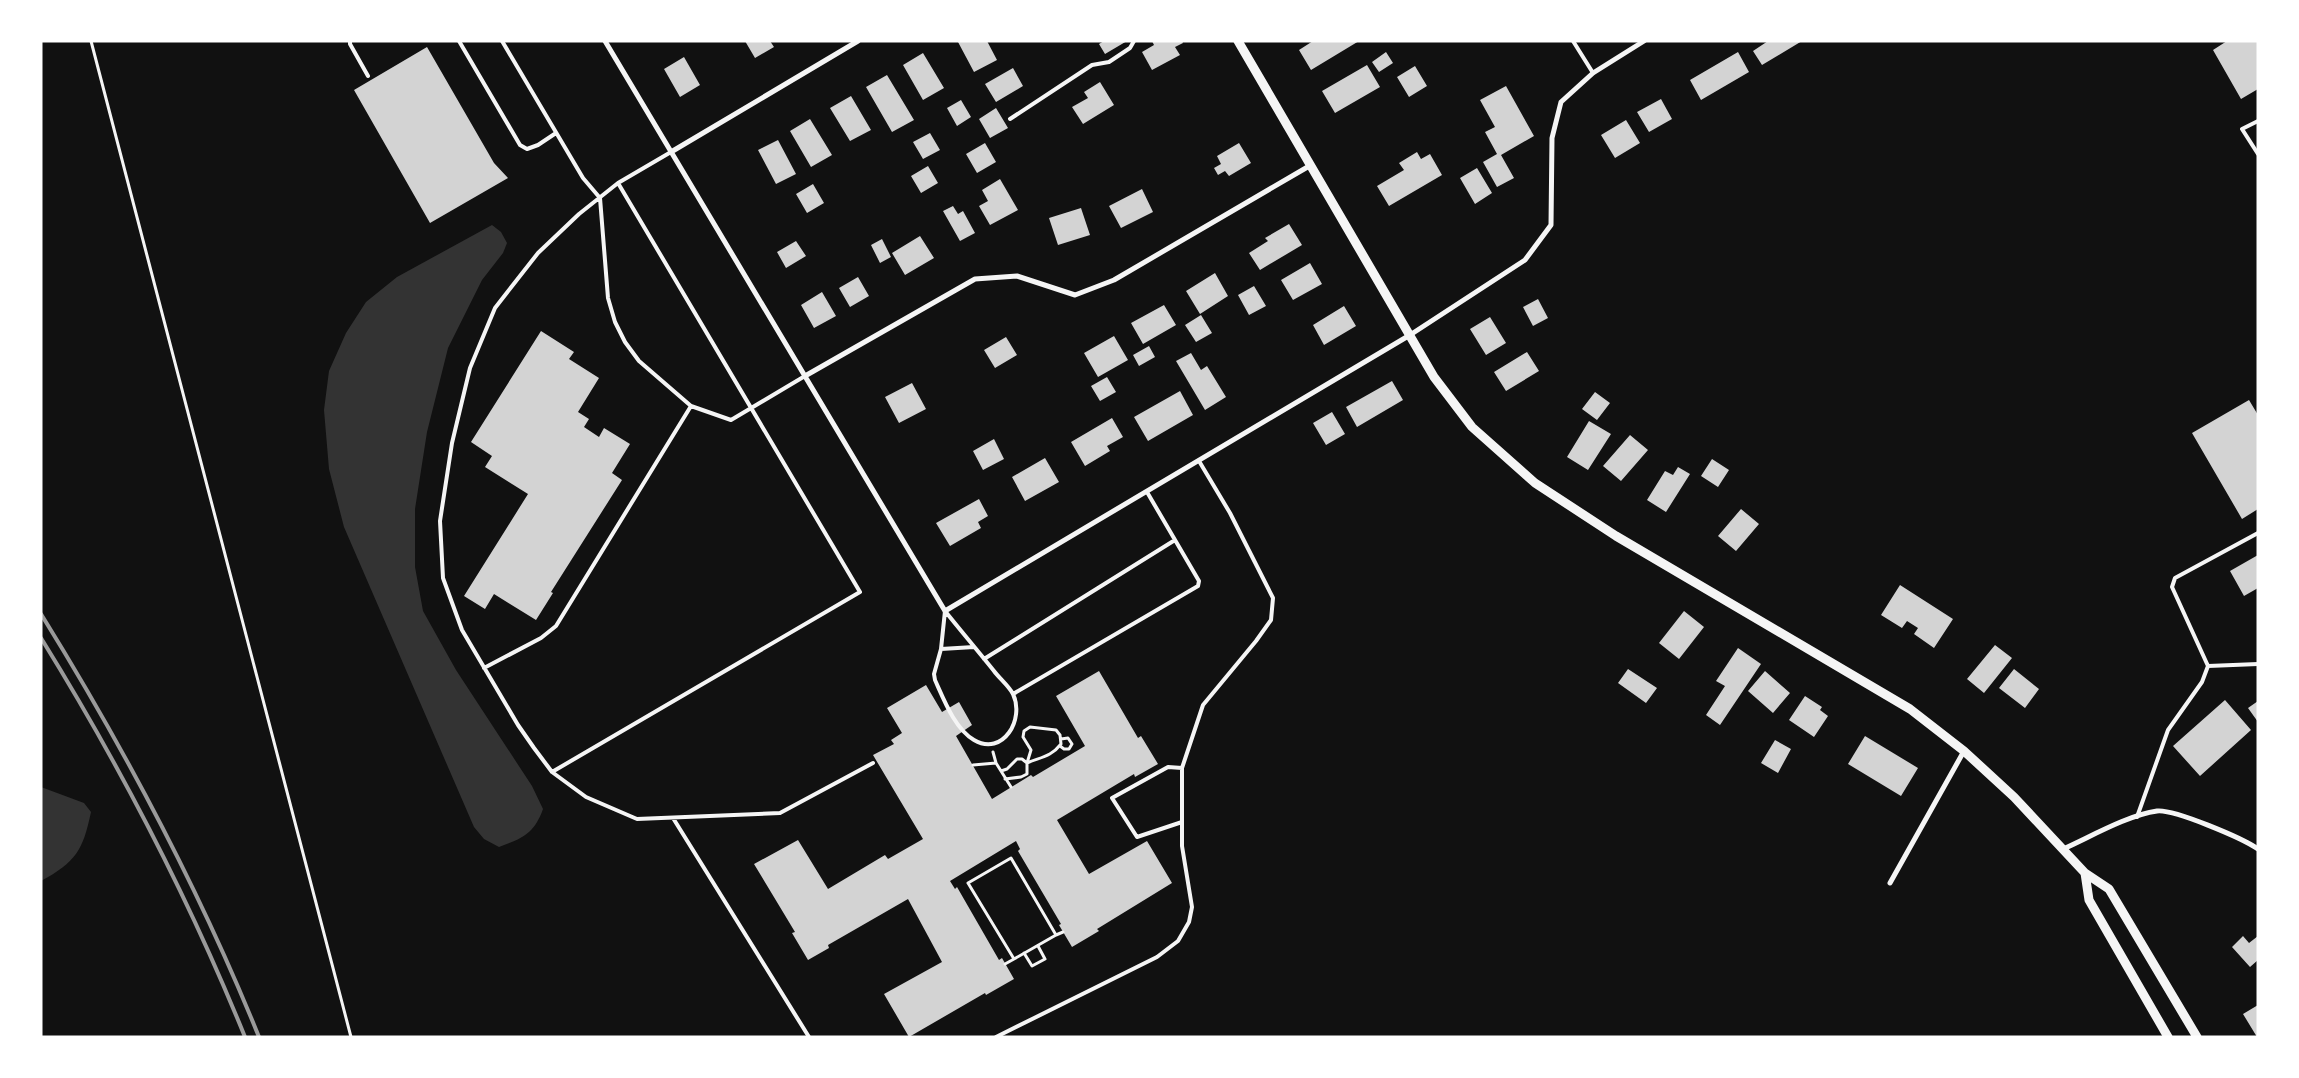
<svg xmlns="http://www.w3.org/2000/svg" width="2299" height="1078" font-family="Rubik,sans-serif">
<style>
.water{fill:#333}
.building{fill:#d3d3d3}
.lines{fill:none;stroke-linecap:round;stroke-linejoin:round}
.path{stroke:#f5f5f5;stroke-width:3}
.service{stroke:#f5f5f5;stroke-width:4}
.minor{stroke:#f5f5f5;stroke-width:5}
.tertiary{stroke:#f5f5f5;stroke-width:9}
.rail{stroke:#9a9a9a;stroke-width:4}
</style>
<rect width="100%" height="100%" fill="#111"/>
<path class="water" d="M492,225L501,232L507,243L503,253L482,280L448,348L427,432L415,509V567L423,611L456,670L532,786L543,809C534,834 523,838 499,847L484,839L474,827L344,527L329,469L324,410L329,371L346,333L366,302L397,277Z
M41,787L84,803L91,812C83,850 76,862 41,881Z"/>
<path class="building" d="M745,41H770L774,47L755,58Z
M960,41H987L997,60L974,72L958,42Z
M1104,41H1127L1105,54L1099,44Z
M1152,41H1182L1183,43L1175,47L1180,55L1152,70L1142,52L1154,45Z
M1313,41H1359L1311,70L1299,50Z
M1768,41H1802L1762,65L1753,51Z
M2227,41H2258V89L2241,99L2213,50Z
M427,47L494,163L508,178L430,223L354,90Z
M1386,52L1393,63L1379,72L1372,62Z
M1738,52L1749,72L1701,100L1690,80Z
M923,53L944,88L923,100L903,65Z
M684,57L700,85L680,97L664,69Z
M1367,65L1380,87L1335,113L1322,91Z
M1415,66L1427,86L1409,97L1397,77Z
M1013,68L1023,86L996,102L985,84Z
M887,75L914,120L892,132L866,87Z
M1100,82L1114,105L1083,124L1072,107L1088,98L1084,92Z
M1506,86L1534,136L1501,155L1514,178L1497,187L1483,162L1497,154L1485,132L1495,127L1480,100Z
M851,96L871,130L850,141L830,108Z
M1661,99L1672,119L1649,132L1637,112Z
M961,100L971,117L957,126L947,108Z
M996,108L1008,128L990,138L979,119Z
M810,119L832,155L811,167L790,131Z
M1626,120L1640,143L1615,158L1601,135Z
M930,133L940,150L923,159L913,142Z
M778,140L796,174L776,184L758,150Z
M985,143L996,162L977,173L966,154Z
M1239,143L1251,163L1229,176L1225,171L1218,175L1214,168L1221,164L1217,156Z
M1417,152L1421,159L1430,154L1442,175L1389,206L1377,186L1404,170L1399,163Z
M928,166L938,183L921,193L911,176Z
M1477,168L1492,193L1475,204L1460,178Z
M1000,179L1018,210L990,225L979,206L988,201L982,190Z
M813,184L824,203L807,213L796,194Z
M1142,189L1153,212L1121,228L1109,206Z
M953,206L958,214L963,211L975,233L960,241L943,211Z
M1081,208L1090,235L1058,245L1049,218Z
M1289,224L1302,245L1260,270L1249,253L1268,241L1265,238Z
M920,236L934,258L905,275L892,253Z
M882,239L891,257L880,263L871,245Z
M796,241L806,256L786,268L777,252Z
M1310,263L1322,284L1293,300L1281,280Z
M1215,273L1228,296L1200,314L1186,291Z
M858,277L869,296L850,307L839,288Z
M1254,286L1266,306L1249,315L1238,295Z
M822,292L836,316L814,328L801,305Z
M1538,299L1548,318L1533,326L1523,307Z
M1164,305L1176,325L1143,344L1131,323Z
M1344,306L1356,326L1324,345L1313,325Z
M1201,315L1212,333L1196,342L1185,325Z
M1490,317L1506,343L1486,355L1470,329Z
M541,331L574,352L569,359L599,378L578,412L589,419L584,427L599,437L604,428L630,444L612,473L622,480L551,592L553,593L536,620L494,594L485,609L464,596L528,494L485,467L492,456L471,442Z
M1114,336L1128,360L1098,377L1084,353Z
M1006,337L1017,355L995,368L984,350Z
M1149,346L1155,357L1139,366L1133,355Z
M1527,352L1539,371L1506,391L1494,372Z
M1191,353L1201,370L1207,366L1226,397L1205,410L1176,361Z
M1107,377L1116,392L1100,401L1091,386Z
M1392,381L1403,400L1357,427L1346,407Z
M912,383L926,409L899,423L885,397Z
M1180,391L1193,415L1148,441L1134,417Z
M1595,392L1610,403L1597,420L1582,409Z
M2249,400L2258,415V509L2242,519L2192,433Z
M1332,412L1345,434L1326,445L1313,423Z
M1112,418L1123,437L1107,446L1110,451L1085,466L1071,442Z
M1589,421L1611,434L1588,470L1567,457Z
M1630,435L1648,450L1621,481L1603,466Z
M994,439L1004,459L983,470L973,451Z
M1045,458L1059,482L1025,501L1012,477Z
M1712,459L1729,470L1718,487L1701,476Z
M1678,467L1690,474L1666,512L1647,500L1665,471L1673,475Z
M979,499L988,516L978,522L981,528L950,546L936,523Z
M1741,509L1759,524L1736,551L1718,536Z
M2258,555V588L2244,596L2230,571Z
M1900,585L1953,619L1934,648L1914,634L1918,628L1907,621L1902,628L1881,615Z
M1684,611L1704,627L1679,659L1659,643Z
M1995,645L2012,658L1984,693L1967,679Z
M1738,648L1761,664L1720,725L1706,715L1725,686L1716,681Z
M1628,669L1657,688L1646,703L1618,683Z
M2014,669L2039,689L2025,708L1999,688Z
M1099,671L1138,738L1141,736L1158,764L1135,777L1134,774L1057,820L1089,874L1147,841L1172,883L1097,929L1099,931L1072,947L1059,925L1061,924L1018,851L1020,849L1016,841L950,881L955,889L957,887L999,960L1002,958L1014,979L986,995L985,993L909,1037L884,994L942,962L908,899L828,945L829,948L808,960L792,933L795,932L754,864L798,840L828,889L885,855L888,859L923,839L873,755L894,744L891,740L902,733L887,708L926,685L942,712L959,702L972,725L956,736L992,799L1031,775L1033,777L1085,746L1056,696Z
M1765,671L1790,693L1773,713L1748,691Z
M1805,696L1822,707L1820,710L1828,716L1814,737L1789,720Z
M2225,700L2251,730L2200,776L2173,746Z
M2258,701V722L2248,708Z
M1865,736L1918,768L1901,796L1848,764Z
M1775,740L1791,749L1778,773L1761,763Z
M2243,936L2249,943L2258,936V960L2250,967L2232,947Z
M2258,1005V1037H2257L2243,1014Z"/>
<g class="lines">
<path class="path" d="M91,41L351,1037
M1030,727L1056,730L1060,735L1061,744C1051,757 1041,757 1027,763L1031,750L1023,737L1024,731Z
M1060,746L1064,749H1069L1072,744L1068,738L1061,739
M993,752L996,763
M973,765L996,763L1011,787
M1001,771L1007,769L1017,759H1022L1027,763V774L1021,777L1005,779
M1024,953L1032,966L1045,959L1038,946
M1014,959L1056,935
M1005,964L1014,959L968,883L1011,858L1056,935L1063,932"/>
<path class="service" d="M350,41V44L368,76
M459,41L520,145L527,149L538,145L556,133
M1573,41L1593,73
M1010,119L1092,65L1109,62L1130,48L1134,41
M2258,121L2242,129L2258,154
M671,152L618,183L579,214L538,253L495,308L470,368L452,443L440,521L443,578L462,630L518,725L534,748L552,772L586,797L637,819L780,813L873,763
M691,406L731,420L805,376
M945,611C961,631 978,651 994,671C999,678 1009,686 1013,694C1025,719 1003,757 974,740C955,729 944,700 935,680L934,674L941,649Z
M941,649L974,647
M984,659L1175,540
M2208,666L2258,664
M484,668L541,638L556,626L691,406L639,361L625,342L615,322L608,298L600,198L583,178L502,41
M1013,694L1198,586L1199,581L1147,492
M1182,768L1168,767L1112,798L1137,837L1182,822
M552,772L860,592L618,183
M2137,817L2168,730L2202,682L2208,666L2172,587L2175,578L2258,533
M673,818L809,1037
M996,1037L1157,957L1178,941L1189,922L1192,907L1182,846V768L1203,705L1256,641L1271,620L1273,598L1230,513L1199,461"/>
<path class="minor" d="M605,41L945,611L1410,335L1525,260L1551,225L1552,138L1561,102L1593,73L1644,41
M671,152L858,41
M805,376L975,279L1017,276L1075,295L1114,280L1311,165
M2063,849C2090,837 2128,815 2157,811C2174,809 2242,838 2258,849
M1890,883L1964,751"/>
<path class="tertiary" d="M1238,41L1434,377L1472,427L1535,483L1616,536L1910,709L1964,751L2014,797L2085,873L2109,889L2197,1037
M2085,873L2089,900L2168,1037"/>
<path class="rail" d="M41,614C124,748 200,891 259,1037
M41,638C119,764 189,899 245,1037"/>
</g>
<rect width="2299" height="1078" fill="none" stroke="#ffffff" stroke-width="85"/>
</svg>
